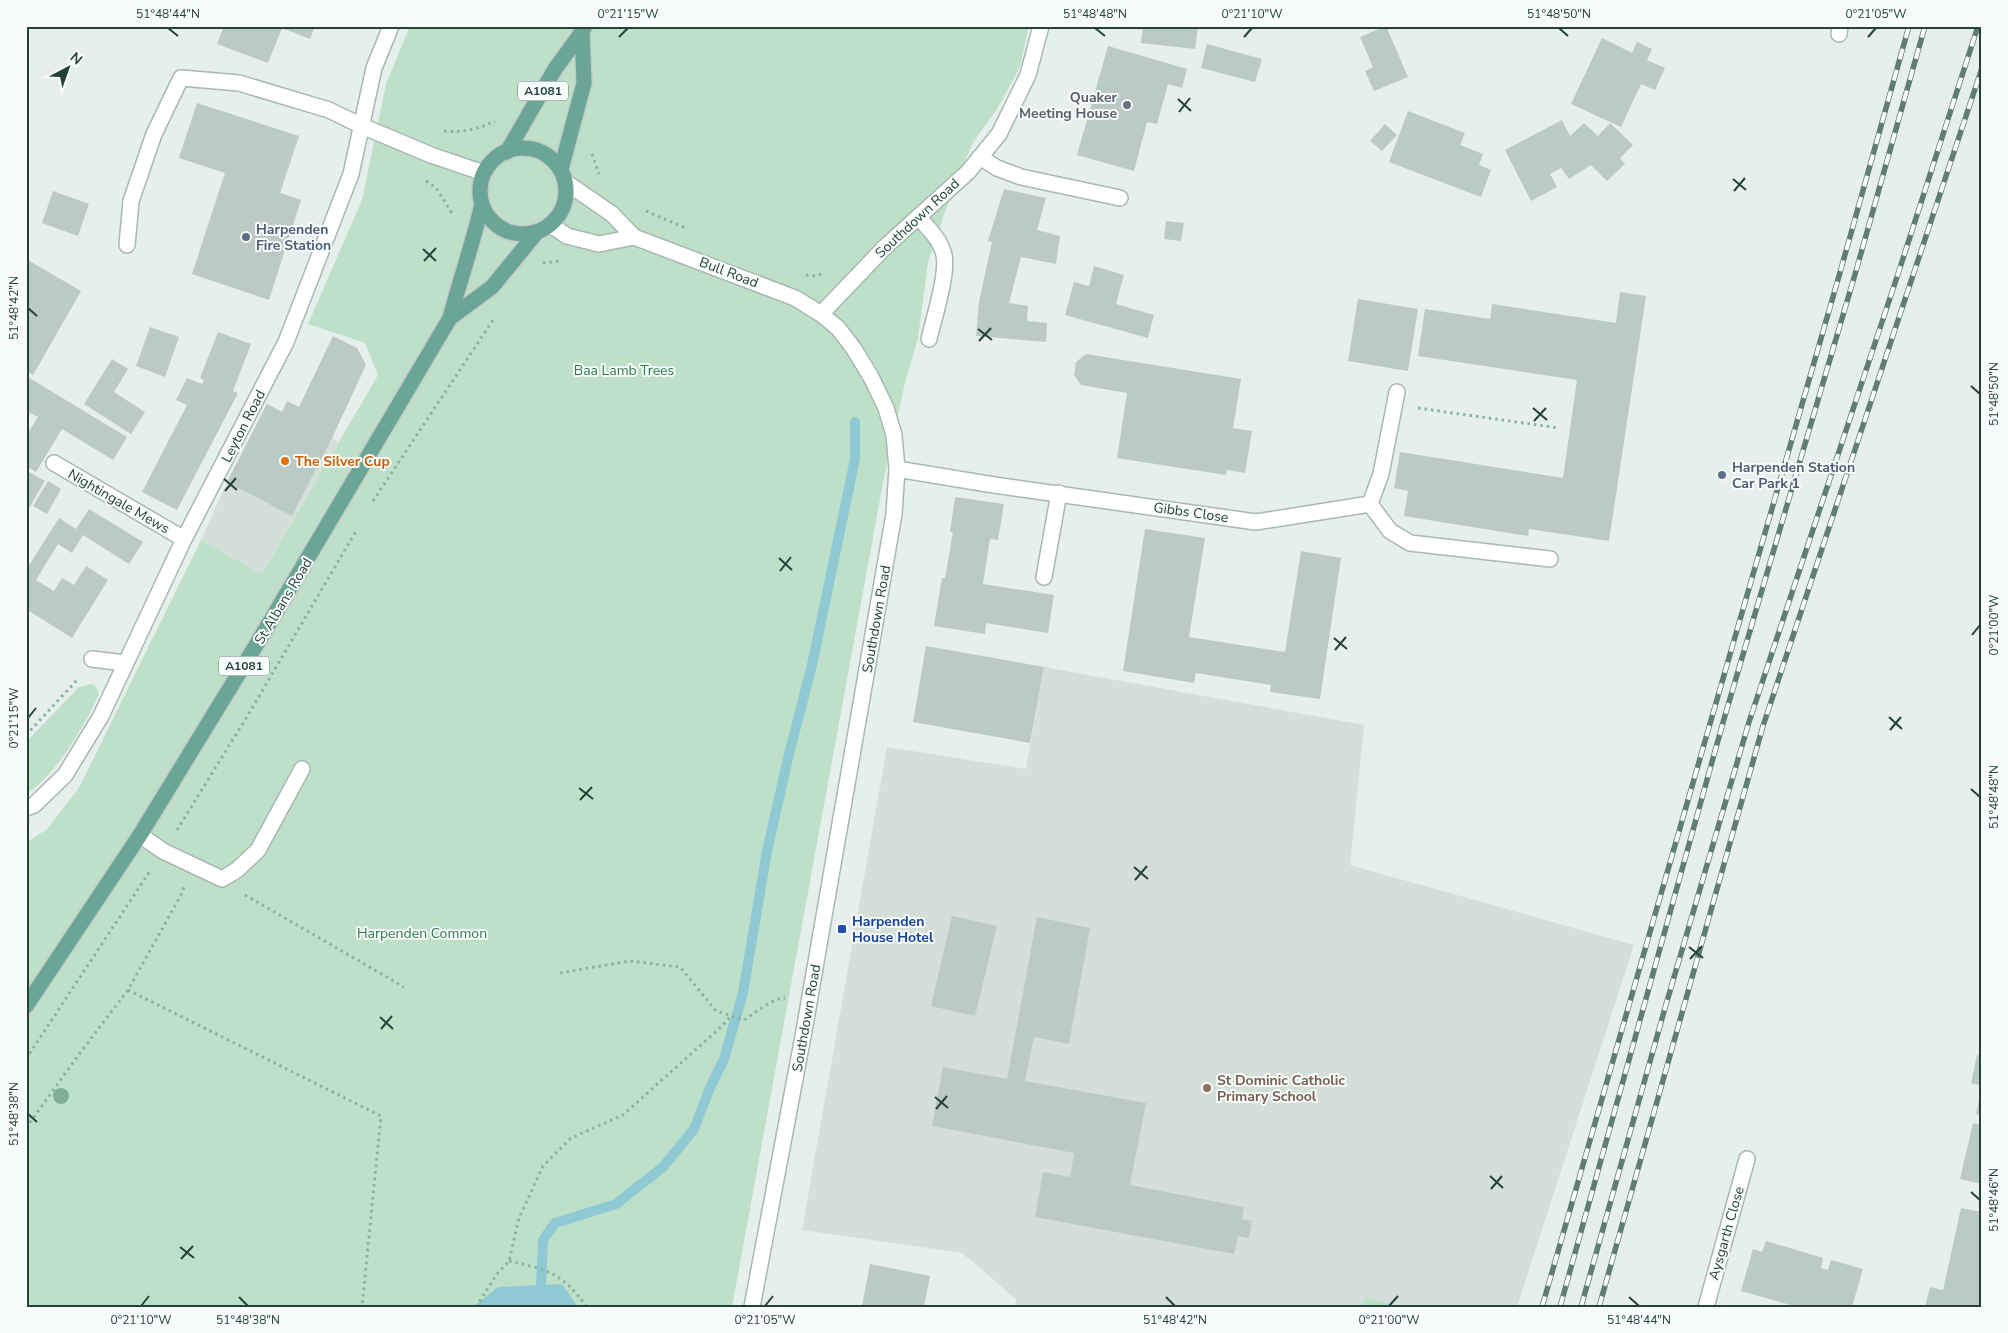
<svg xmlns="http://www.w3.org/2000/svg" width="2008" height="1333" font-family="'Nunito Sans',sans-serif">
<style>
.built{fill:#d4dfda}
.green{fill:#bfe0c8}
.water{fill:#8ec9d4}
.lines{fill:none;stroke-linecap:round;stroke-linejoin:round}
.stream{stroke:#8ec9d4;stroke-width:10}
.building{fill:#bbcac4}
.service-casing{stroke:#a8b8b2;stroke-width:18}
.minor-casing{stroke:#a8b8b2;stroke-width:18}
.tertiary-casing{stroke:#a8b8b2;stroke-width:18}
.primary-casing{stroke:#c2cac8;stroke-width:18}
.path{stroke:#86b3a5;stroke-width:3;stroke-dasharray:2.5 4;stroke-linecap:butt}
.service{stroke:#fff;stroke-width:15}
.minor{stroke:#fff;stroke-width:15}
.tertiary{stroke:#fff;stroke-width:15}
.primary{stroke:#6aa596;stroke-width:15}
.rail-casing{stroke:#5f7d75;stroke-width:5.5}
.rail{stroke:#f7fbf9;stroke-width:4;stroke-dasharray:11;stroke-linecap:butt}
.tree{fill:#80af93}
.ticks{fill:none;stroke:#24423a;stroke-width:2}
.worship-dot{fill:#6b7280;stroke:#f7fbf9;stroke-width:2}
.service-dot{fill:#5c6f8a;stroke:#f7fbf9;stroke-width:2}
.food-dot{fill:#e8710a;stroke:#f7fbf9;stroke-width:2}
.transit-dot{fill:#1a4fb4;stroke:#f7fbf9;stroke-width:2}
.education-dot{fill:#8d6e63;stroke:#f7fbf9;stroke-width:2}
.labels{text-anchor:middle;stroke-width:4;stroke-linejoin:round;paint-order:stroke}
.shield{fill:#f7fbf9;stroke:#637a73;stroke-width:1}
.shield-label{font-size:12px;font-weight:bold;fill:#24423a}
.worship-label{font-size:14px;font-weight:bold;fill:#5b616d;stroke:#f7fbf9;text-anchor:end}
.street-label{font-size:14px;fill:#24423a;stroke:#f7fbf9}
.service-label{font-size:14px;font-weight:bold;fill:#4e5e75;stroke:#f7fbf9;text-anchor:start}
.park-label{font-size:14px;fill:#2d7a4b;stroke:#f7fbf9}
.food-label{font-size:14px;font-weight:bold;fill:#c56008;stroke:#f7fbf9;text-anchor:start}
.transit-label{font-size:14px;font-weight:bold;fill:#164399;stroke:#f7fbf9;text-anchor:start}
.education-label{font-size:14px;font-weight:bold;fill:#785e54;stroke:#f7fbf9;text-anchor:start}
.neatline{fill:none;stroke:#24423a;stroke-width:2}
.ticks-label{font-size:12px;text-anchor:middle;fill:#24423a}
</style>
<rect width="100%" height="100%" fill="#e6efeb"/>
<path class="built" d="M267,404L339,442L262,574L201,540L227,482Z
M1044,667L1364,725L1350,865L1634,945L1517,1307H1015L1016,1299L962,1253L802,1230L887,747L1026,769Z"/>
<path class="green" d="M410,26H1029L1020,67L997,109L972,144L945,212L928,263L918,338L905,383L883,483L732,1307H26V843L47,829L79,788L201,540L262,574L378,375L365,343L308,324L362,200L386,84Z
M92,684L96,687L99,694C84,727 57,774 26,794V742L79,687Z
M1365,1297L1399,1307H1362Z"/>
<path class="water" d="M562,1284L578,1307H473L498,1287Z"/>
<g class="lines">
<path class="stream" d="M541,1285L543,1240L555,1223L616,1204L663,1167L694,1129L709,1090L724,1059L743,993L767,851L789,754L812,665L855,459V422"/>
</g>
<path class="building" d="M224,26H315L310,39L282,28L268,63L217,44Z
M1143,26H1198L1195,49L1141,43Z
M1386,26L1408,77L1374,91L1365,71L1373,67L1360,37Z
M1602,38L1632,53L1637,42L1652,49L1647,60L1665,68L1655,90L1641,84L1621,127L1571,104Z
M1207,44L1262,59L1255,82L1201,68Z
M1108,46L1187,69L1182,88L1168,84L1157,124L1147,122L1134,171L1077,155Z
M197,103L299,136L280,193L301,200L269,300L192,274L225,173L179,158Z
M1408,111L1465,133L1460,145L1483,154L1479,165L1491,170L1481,197L1389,162Z
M1562,120L1570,136L1584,123L1598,136L1610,123L1633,145L1620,158L1625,164L1607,181L1591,165L1569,179L1561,168L1550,174L1557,187L1531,201L1505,150Z
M1385,124L1397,135L1382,151L1370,141Z
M1004,189L1046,198L1037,230L1060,236L1056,264L1021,257L1009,303L1028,306L1027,321L1047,323L1046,342L976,336L979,302L992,242L988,241Z
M53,191L89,204L78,236L42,223Z
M1166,221L1184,223L1181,241L1164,239Z
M26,259L81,291L33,375L26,371Z
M1094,266L1124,275L1116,304L1154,315L1148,338L1065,315L1074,282L1089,286Z
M1620,292L1646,296L1609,541L1529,529L1528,536L1404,516L1408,491L1394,488L1400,452L1563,478L1577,380L1418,356L1425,309L1490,319L1492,304L1616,323Z
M1358,299L1418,309L1408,371L1348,361Z
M150,327L179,337L165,377L136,366Z
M218,332L251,344L233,391L238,393L177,510L142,492L187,405L176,400L187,378L202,384L204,380L200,378Z
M333,336L357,348L366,365L332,438L292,516L227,482L267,404L282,412L287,401L299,407Z
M1086,354L1241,379L1233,428L1252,431L1245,473L1227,470L1226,475L1117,458L1127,393L1081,385L1074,375L1076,362Z
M112,359L128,369L114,392L145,412L131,434L84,404Z
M26,376L127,437L113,460L62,429L36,472L26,466V436L38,417L26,411Z
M26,470L45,481L29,508L26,507Z
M48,481L61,489L47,514L33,506Z
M955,497L1004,504L998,540L990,539L983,584L1054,595L1048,633L986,623L985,634L934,626L942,578H945L953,532H950Z
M89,509L143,542L129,564L83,535L72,553L58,544L36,580L54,591L62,578L74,585L86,566L108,580L72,638L26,609V570L59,518L76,529Z
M1145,529L1205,538L1189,637L1285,652L1301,551L1341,558L1320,699L1270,692L1271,685L1196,673L1194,683L1123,671Z
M926,646L1044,667L1030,743L913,722Z
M952,916L997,926L975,1016L931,1006Z
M1037,917L1090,928L1069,1044L1034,1037L1025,1081L1146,1103L1130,1185L1244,1207L1242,1219L1252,1221L1249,1238L1238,1236L1234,1254L1035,1217L1043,1172L1070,1177L1074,1153L932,1126L943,1067L1007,1079Z
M1977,1055L1982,1056V1086L1971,1083Z
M1981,1091H1982V1115L1976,1114Z
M1973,1123L1982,1125V1184L1960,1179Z
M1961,1208L1982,1212V1300L1980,1307H1925L1930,1287L1943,1290Z
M1766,1241L1823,1258L1821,1268L1828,1270L1831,1260L1863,1269L1852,1307H1798L1741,1291L1753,1249L1762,1252Z
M870,1264L930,1276L924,1307L862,1306Z"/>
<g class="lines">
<g class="service-casing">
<path id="service" d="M980,157L997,168L1021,177L1120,198
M918,217C928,228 941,240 944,255C948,274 934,318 929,339
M127,245L131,201L154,134L181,78L239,83L329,110L362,126
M54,463L184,539
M1370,504L1390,531L1410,543L1550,559
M1044,577L1059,493
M92,659L125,663
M140,835L163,851L222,879L237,870L258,850L302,769"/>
</g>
<g class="minor-casing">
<path id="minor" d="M1839,34L1840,26
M362,126L431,155L484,173
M821,314L885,247L968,172L999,134L1028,75L1041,26
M897,469L994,485L1256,522L1370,504L1381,474L1397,392
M26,808L34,805L65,775L101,716L184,539L286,342L351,174L374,68L391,26
M1706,1307L1747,1159"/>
</g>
<g class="tertiary-casing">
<path id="tertiary" d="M567,183L612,214L634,237L795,298L821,314L838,328L854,349L871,377L886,408L894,435L897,469L894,514L804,1031L752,1307
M551,225L567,236L599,244L634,237"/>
</g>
<g class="primary-casing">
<path id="primary" d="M480 191a43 43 0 1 1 86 0a43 43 0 1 1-86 0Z
M507,152L555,69L582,32L585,26
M561,169L584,83L582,32
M450,318L492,287L537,232
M26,1006L140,835L255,647L450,318C460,280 473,243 482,204"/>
</g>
<path class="path" d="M444,131C463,133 478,129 495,121
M592,154L599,174
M426,181L436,188L453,215
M646,211L688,229
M543,263L559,261
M806,275L816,276L824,273
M1418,408L1559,428
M373,501L495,317
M26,735L79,678
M177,830L248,715L356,531
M245,895L404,987
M560,973L630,961L680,967L716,1011L744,1020C757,1012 771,999 785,998
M128,990L381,1116L362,1307
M26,1059L150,871
M26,1128L80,1053L128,990L181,895L184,887
M509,1261C549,1270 562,1273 587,1307
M476,1307L497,1274L509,1261L519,1218L543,1166L571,1138L623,1115L721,1027L731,1016"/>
<use href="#service" class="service"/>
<use href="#minor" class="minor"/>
<use href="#tertiary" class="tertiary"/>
<use href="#primary" class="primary"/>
<g class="rail-casing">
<path id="rail" d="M1542,1307L1841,269L1909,26
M1560,1307L1724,719L1856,271L1925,26
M1581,1307L1665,1008L1749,722L1898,274L1978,26
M1599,1307L1763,726L1982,68"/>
</g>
<use href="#rail" class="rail"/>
</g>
<circle class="tree" cx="61" cy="1096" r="8"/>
<path class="ticks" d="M168,28L178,36M1095,28L1105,36M1559,28L1568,36M619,37L628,28M1244,37L1252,28M1868,37L1876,28M1178,99L1191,111M1179,112L1190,98M1733,179L1746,190M1734,191L1745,178M423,249L436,261M424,261L436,248M28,308L37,316M978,329L992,340M979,341L991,328M1971,386L1980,394M1533,408L1547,420M1534,421L1546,408M224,479L237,490M225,491L236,478M779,558L792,570M780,571L791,557M1972,635L1980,625M1334,638L1347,649M1335,650L1346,637M1889,717L1902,729M28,718L36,708M1890,730L1901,717M579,788L593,799M1971,789L1980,797M580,800L592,787M1134,867L1148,879M1135,880L1147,866M1689,947L1703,958M1690,959L1702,946M380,1017L393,1029M381,1029L392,1016M935,1097L948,1108M936,1109L947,1096M28,1114L37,1122M1490,1176L1503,1188M1491,1189L1502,1176M1971,1192L1980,1200M180,1247L194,1258M181,1259L193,1246M239,1297L248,1306M1166,1297L1175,1306M1629,1297L1639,1306M141,1306L149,1296M765,1306L773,1296M1389,1306L1398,1296"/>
<circle class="worship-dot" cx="1127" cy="105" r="5"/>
<g class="service-dot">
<circle cx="246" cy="237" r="5"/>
<circle cx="1722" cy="475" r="5"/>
</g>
<circle class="food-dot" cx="285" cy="461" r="5"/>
<rect class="transit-dot" x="837" y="924" width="10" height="10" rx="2.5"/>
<circle class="education-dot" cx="1207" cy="1088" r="5"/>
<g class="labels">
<g class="shield">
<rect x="518" y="81.5" width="50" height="19" rx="4"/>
<rect x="219" y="656.5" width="50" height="19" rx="4"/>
</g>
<g class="shield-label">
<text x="543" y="95">A1081</text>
<text x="244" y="670">A1081</text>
</g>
<g class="worship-label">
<text x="1117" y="102">Quaker<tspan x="1117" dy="16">Meeting House</tspan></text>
</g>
<g class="street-label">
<text transform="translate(917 218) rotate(-43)" y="5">Southdown Road</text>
<text transform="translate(729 272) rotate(21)" y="5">Bull Road</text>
<text transform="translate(243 426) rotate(-63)" y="5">Leyton Road</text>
<text transform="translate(119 501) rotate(30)" y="5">Nightingale Mews</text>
<text transform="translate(1191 512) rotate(8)" y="5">Gibbs Close</text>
<text transform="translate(283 601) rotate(-59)" y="5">St Albans Road</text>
<text transform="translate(876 619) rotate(-80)" y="5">Southdown Road</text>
<text transform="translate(806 1018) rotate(-80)" y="5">Southdown Road</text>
<text transform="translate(1726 1233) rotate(-74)" y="5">Aysgarth Close</text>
</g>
<g class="service-label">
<text x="256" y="234">Harpenden<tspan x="256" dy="16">Fire Station</tspan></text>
<text x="1732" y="472">Harpenden Station<tspan x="1732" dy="16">Car Park 1</tspan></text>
</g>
<g class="park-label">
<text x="624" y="375">Baa Lamb Trees</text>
<text x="422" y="938">Harpenden Common</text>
</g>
<g class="food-label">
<text x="295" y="466">The Silver Cup</text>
</g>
<g class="transit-label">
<text x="852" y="926">Harpenden<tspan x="852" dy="16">House Hotel</tspan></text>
</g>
<g class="education-label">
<text x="1217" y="1085">St Dominic Catholic<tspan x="1217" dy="16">Primary School</tspan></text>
</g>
</g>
<rect width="2008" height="1333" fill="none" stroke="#f7fbf9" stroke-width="55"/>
<g transform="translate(68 68) rotate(41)" stroke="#f7fbf9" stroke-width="4" paint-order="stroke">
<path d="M0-4L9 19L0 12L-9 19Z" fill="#24423a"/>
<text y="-8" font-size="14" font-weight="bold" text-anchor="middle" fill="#24423a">N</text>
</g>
<rect x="28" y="28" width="1952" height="1278" class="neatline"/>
<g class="ticks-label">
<text x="168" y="18">51°48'44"N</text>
<text x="628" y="18">0°21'15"W</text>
<text x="1095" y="18">51°48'48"N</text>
<text x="1252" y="18">0°21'10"W</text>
<text x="1559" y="18">51°48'50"N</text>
<text x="1876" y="18">0°21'05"W</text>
<text transform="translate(14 308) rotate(-90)" y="4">51°48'42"N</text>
<text transform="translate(1994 394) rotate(-90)" y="4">51°48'50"N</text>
<text transform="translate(1994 625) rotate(-90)" y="4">0°21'00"W</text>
<text transform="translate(14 718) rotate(-90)" y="4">0°21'15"W</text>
<text transform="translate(1994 797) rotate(-90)" y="4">51°48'48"N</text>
<text transform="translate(14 1114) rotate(-90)" y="4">51°48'38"N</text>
<text transform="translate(1994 1200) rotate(-90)" y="4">51°48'46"N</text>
<text x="141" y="1324">0°21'10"W</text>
<text x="248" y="1324">51°48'38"N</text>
<text x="765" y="1324">0°21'05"W</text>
<text x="1175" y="1324">51°48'42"N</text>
<text x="1389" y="1324">0°21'00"W</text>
<text x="1639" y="1324">51°48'44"N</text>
</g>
</svg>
